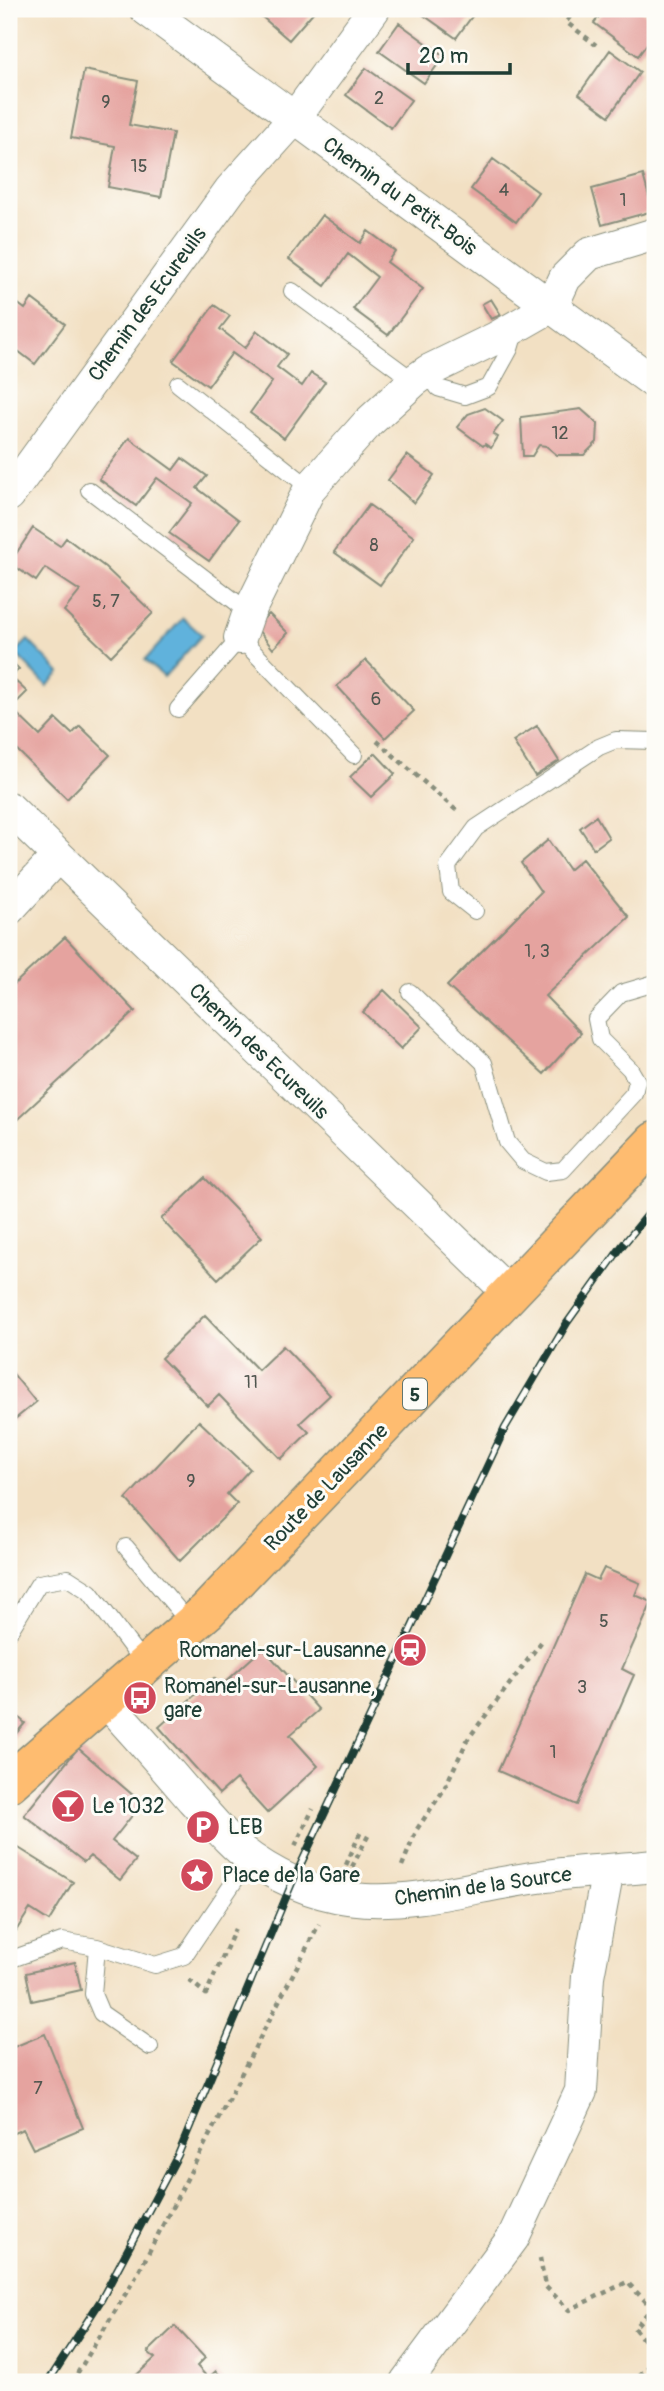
<svg xmlns="http://www.w3.org/2000/svg" width="664" height="2391" font-family="Pangolin,sans-serif">
<style>
.water{fill:#61b2dc;stroke:#407888;stroke-width:2}
.building{fill:#e5a39f}
.lines{fill:none;stroke-linecap:round;stroke-linejoin:round}
.lane-casing{stroke:#888e7c;stroke-width:18}
.street-casing{stroke:#888e7c;stroke-width:34}
.primary-casing{stroke:#888e7c;stroke-width:41}
.path{stroke:#888e7c;stroke-width:4.5;stroke-dasharray:5 5;stroke-linecap:butt}
.lane{stroke:#fff;stroke-width:16}
.street{stroke:#fff;stroke-width:32}
.primary{stroke:#febc70;stroke-width:38}
.rail-casing{stroke:#1f3d34;stroke-width:8}
.rail{stroke:#fdfcf7;stroke-width:5;stroke-dasharray:16;stroke-linecap:butt}
.labels{text-anchor:middle;stroke-width:6;stroke-linejoin:round;paint-order:stroke}
.number-label{font-size:18px;fill:#50564f}
.shield{fill:#fdfcf7;stroke:#62766e;stroke-width:2}
.shield-label{font-size:19px;font-weight:bold;fill:#1f3d34}
.street-label{font-size:21px;fill:#1f3d34;stroke:#fdfcf7}
.poi-label{font-size:21px;fill:#1f3d34;stroke:#fdfcf7;text-anchor:start}
</style>
<rect width="100%" height="100%" fill="#fdfcf7"/>
<filter id="ink" filterUnits="userSpaceOnUse"><feTurbulence type="fractalNoise" baseFrequency=".0143" numOctaves="2"/><feDisplacementMap in="SourceGraphic" scale="14" xChannelSelector="R" yChannelSelector="G"/><feConvolveMatrix kernelMatrix="1 2 1 2 8 2 1 2 1" color-interpolation-filters="sRGB"/></filter>
<filter id="wash" filterUnits="userSpaceOnUse"><feTurbulence type="fractalNoise" baseFrequency=".00686" numOctaves="4" result="noise"/><feDisplacementMap in="SourceGraphic" scale="28" xChannelSelector="R" yChannelSelector="G"/><feGaussianBlur stdDeviation="1.57" result="paint"/><feColorMatrix in="noise" values="0 0 0 0 0 0 0 0 0 0 0 0 0 0 0 0 0 1.4 0 .05"/><feComposite in="paint" operator="in"/></filter>
<g filter="url(#wash)">
<rect width="100%" height="100%" fill="#f2e0c3"/>
<path class="water" d="M183,618L202,635L164,677L145,660Z
M28,640L60,673L47,686L15,653Z"/>
<g id="blocks">
<path class="building" d="M253,9H316L289,40Z
M415,9H473L476,11L456,38Z
M605,9H639L655,21V33L638,56L594,23Z
M399,23L444,56L424,83L379,51Z
M610,50L640,72L609,116L579,94Z
M366,68L411,100L391,128L346,95Z
M84,70L138,81L129,125L173,133L161,197L108,187L115,146L71,138Z
M493,159L538,192L516,222L471,189Z
M643,175L653,211L602,225L592,189Z
M322,215L360,243L368,231L395,251L387,262L423,289L388,335L353,309L377,277L348,254L325,286L289,259Z
M9,297L25,309L32,299L65,324L35,364L9,344Z
M491,299L501,315L491,319L482,304Z
M214,305L230,316L220,329L245,348L257,331L287,354L277,367L302,386L311,373L325,382L284,438L250,413L272,382L232,353L208,386L173,361Z
M485,408L503,421L493,434L498,437L491,448L485,444L483,446L457,427L468,414Z
M581,409L598,424L597,442L584,455H557L546,446L539,445L532,456H523L521,417Z
M129,438L173,470L182,458L207,476L197,488L239,520L209,561L169,533L192,503L157,478L136,506L99,479Z
M407,455L434,475L414,503L388,480Z
M369,505L414,537L380,585L334,552Z
M33,528L60,546L66,538L105,567L153,613L111,656L64,611L80,591L45,568L36,581L10,563Z
M269,614L288,633L273,649L255,626Z
M9,659L19,669L11,677L27,692L11,708L40,736L56,719L72,734L80,726L110,755L67,799L9,742Z
M366,660L414,711L385,738L337,686Z
M537,726L559,761L535,776L513,741Z
M375,753L395,774L371,797L350,777Z
M596,816L609,838L594,849L580,828Z
M548,840L569,870L582,859L629,917L545,996L581,1033L544,1074L447,986L541,892L521,863Z
M65,937L135,1011L9,1127V989Z
M384,990L422,1027L401,1049L363,1012Z
M205,1178L262,1237L218,1279L161,1219Z
M205,1315L258,1370L283,1346L330,1395L300,1423L309,1432L281,1459L219,1395L208,1406L161,1358Z
M9,1369L36,1402L9,1424Z
M199,1421L250,1469L227,1494L237,1504L180,1561L126,1499Z
M604,1568L640,1583L635,1595L652,1602L622,1669L634,1675L577,1805L498,1771L585,1574L598,1580Z
M263,1648L319,1710L290,1735L318,1766L267,1813L236,1779L219,1794L159,1727L214,1678L221,1686Z
M9,1709L25,1723L9,1742Z
M78,1748L142,1803L112,1841L136,1860L120,1880L90,1856L84,1862L24,1815Z
M9,1842L73,1882L49,1921L30,1909L14,1934L9,1931Z
M75,1962L81,1990L32,2001L26,1973Z
M45,2034L83,2128L33,2149L23,2129L9,2135V2049Z
M175,2326L205,2358L197,2366L208,2378L216,2371L226,2382H129L155,2358L148,2352Z"/>
</g>
</g>
<g filter="url(#ink)">
<use href="#blocks" fill-opacity="0" stroke="#888e7c" stroke-width="2"/>
<g class="lines">
<g class="lane-casing">
<path id="lane" d="M292,291L414,381
M428,371L438,388L465,396L489,387L510,349L516,329
M178,384L310,488
M89,490L249,612
M178,709L240,638L354,755
M475,911L451,892L448,866L476,828L599,747L616,740L655,741
M410,992L484,1063L507,1142L523,1161L546,1172L563,1170L634,1093L637,1081L630,1069L600,1039L596,1019L621,993L655,983
M126,1547L191,1625
M9,1632L39,1583L68,1578L90,1592L144,1664
M97,1947L93,1994L101,2013L150,2047
M9,1960L62,1941L97,1947L155,1965L184,1956L250,1858"/>
</g>
<g class="street-casing">
<path id="street" d="M146,9L655,383
M9,495L231,189L294,119L374,9
M240,638L249,612L310,488L368,423L414,381L428,371L496,338L552,306L565,278L589,254L655,234
M9,808L510,1294
M9,909L58,856
M104,1699C134,1732 163,1765 192,1799C211,1819 229,1843 252,1859C353,1929 430,1892 539,1877C577,1871 617,1870 655,1866
M406,2382L513,2238L581,2091L588,1976L608,1870"/>
</g>
<g class="primary-casing">
<path id="primary" d="M9,1783L207,1611L655,1141"/>
</g>
<path class="path" d="M576,9L566,22L596,45
M377,741L457,811
M295,1846L313,1809
M346,1865L361,1831
M402,1866L417,1829L443,1791L468,1739L542,1641
M352,1867L369,1834
M189,1980L206,1994L235,1929
M540,2258L545,2286L569,2310L627,2282L652,2308L634,2328L655,2354
M72,2382L137,2275L319,1924
M632,2382L655,2361"/>
<use href="#lane" class="lane"/>
<use href="#street" class="street"/>
<use href="#primary" class="primary"/>
<g class="rail-casing">
<path id="rail" d="M48,2382L101,2300L178,2155L292,1883L505,1428L567,1323L622,1246L655,1206"/>
</g>
<use href="#rail" class="rail"/>
</g>
</g>
<defs>
<g id="station-disc" transform="scale(1.75)"><circle r="9.5" fill="#d1495b" stroke="#fdfcf7"/><path d="M-3-6H3Q5-6 5-4V2Q5 4 3 4L4.5 6H3L1.5 4h-3L-3 6H-4.5L-3 4Q-5 4-5 2V-4Q-5-6-3-6ZM-3.5-4v3h7v-3ZM-3.5 1v1.5H-2V1ZM2 1v1.5H3.5V1Z" fill="#fff"/></g>
<g id="bus-disc" transform="scale(1.75)"><circle r="9.5" fill="#d1495b" stroke="#fdfcf7"/><path d="M-5-6H5V4H4V6H2V4H-2V6H-4V4H-5ZM-3.5-4V0h7V-4ZM-3.5 1.2v1.5H-2V1.2ZM2 1.2v1.5H3.5V1.2Z" fill="#fff"/></g>
<g id="bar-disc" transform="scale(1.75)"><circle r="9.5" fill="#d1495b" stroke="#fdfcf7"/><path d="M-6-5H6L.8 .8V4.5H3.5V6h-7V4.5H-.8V.8Z" fill="#fff"/></g>
<g id="parking-disc" transform="scale(1.75)"><circle r="9.5" fill="#d1495b" stroke="#fdfcf7"/><path d="M-3.5-5.5H1a3.5 3.5 0 0 1 0 7H-1V5.5H-3.5ZM-1-3.4V-.6H.8a1.4 1.4 0 0 0 0-2.8Z" fill="#fff"/></g>
<g id="sight-disc" transform="scale(1.75)"><circle r="9.5" fill="#d1495b" stroke="#fdfcf7"/><path d="M0-6L1.8-2.2L6-1.7L2.9 1.2L3.7 5.4L0 3.3L-3.7 5.4L-2.9 1.2L-6-1.7L-1.8-2.2Z" fill="#fff"/></g>
</defs>
<g fill-rule="evenodd">
<use href="#station-disc" x="410" y="1650"/>
<use href="#bus-disc" x="140" y="1698"/>
<use href="#bar-disc" x="68" y="1806"/>
<use href="#parking-disc" x="203" y="1827"/>
<use href="#sight-disc" x="197" y="1875"/>
</g>
<g class="labels">
<g class="number-label">
<text x="379" y="104">2</text>
<text x="106" y="108">9</text>
<text x="139" y="172">15</text>
<text x="504" y="196">4</text>
<text x="623" y="206">1</text>
<text x="560" y="439">12</text>
<text x="374" y="551">8</text>
<text x="106" y="607">5, 7</text>
<text x="376" y="705">6</text>
<text x="537" y="957">1, 3</text>
<text x="251" y="1388">11</text>
<text x="191" y="1487">9</text>
<text x="604" y="1627">5</text>
<text x="582" y="1693">3</text>
<text x="553" y="1758">1</text>
<text x="38" y="2094">7</text>
</g>
<rect class="shield" x="403" y="1378.5" width="24" height="31" rx="5"/>
<g class="shield-label">
<text x="415" y="1401">5</text>
</g>
<g class="street-label">
<text transform="translate(400 196) rotate(36)" y="7">Chemin du Petit-Bois</text>
<text transform="translate(147 304) rotate(-54)" y="7">Chemin des Ecureuils</text>
<text transform="translate(259 1051) rotate(44)" y="7">Chemin des Ecureuils</text>
<text transform="translate(326 1487) rotate(-46)" y="7">Route de Lausanne</text>
<text transform="translate(483 1886) rotate(-8)" y="7">Chemin de la Source</text>
</g>
<g class="poi-label">
<text x="386" y="1657" text-anchor="end">Romanel-sur-Lausanne</text>
<text x="164" y="1693">Romanel-sur-Lausanne,<tspan x="164" dy="24">gare</tspan></text>
<text x="92" y="1813">Le 1032</text>
<text x="228" y="1834">LEB</text>
<text x="222" y="1882">Place de la Gare</text>
</g>
</g>
<rect width="664" height="2391" fill="none" stroke="#fdfcf7" stroke-width="35"/>
<path d="M408 63v10h102v-10" fill="none" stroke="#1f3d34" stroke-width="3.5"/>
<text x="419" y="63" font-size="21" fill="#1f3d34" stroke="#fdfcf7" stroke-width="5" paint-order="stroke">20 m</text>
</svg>
